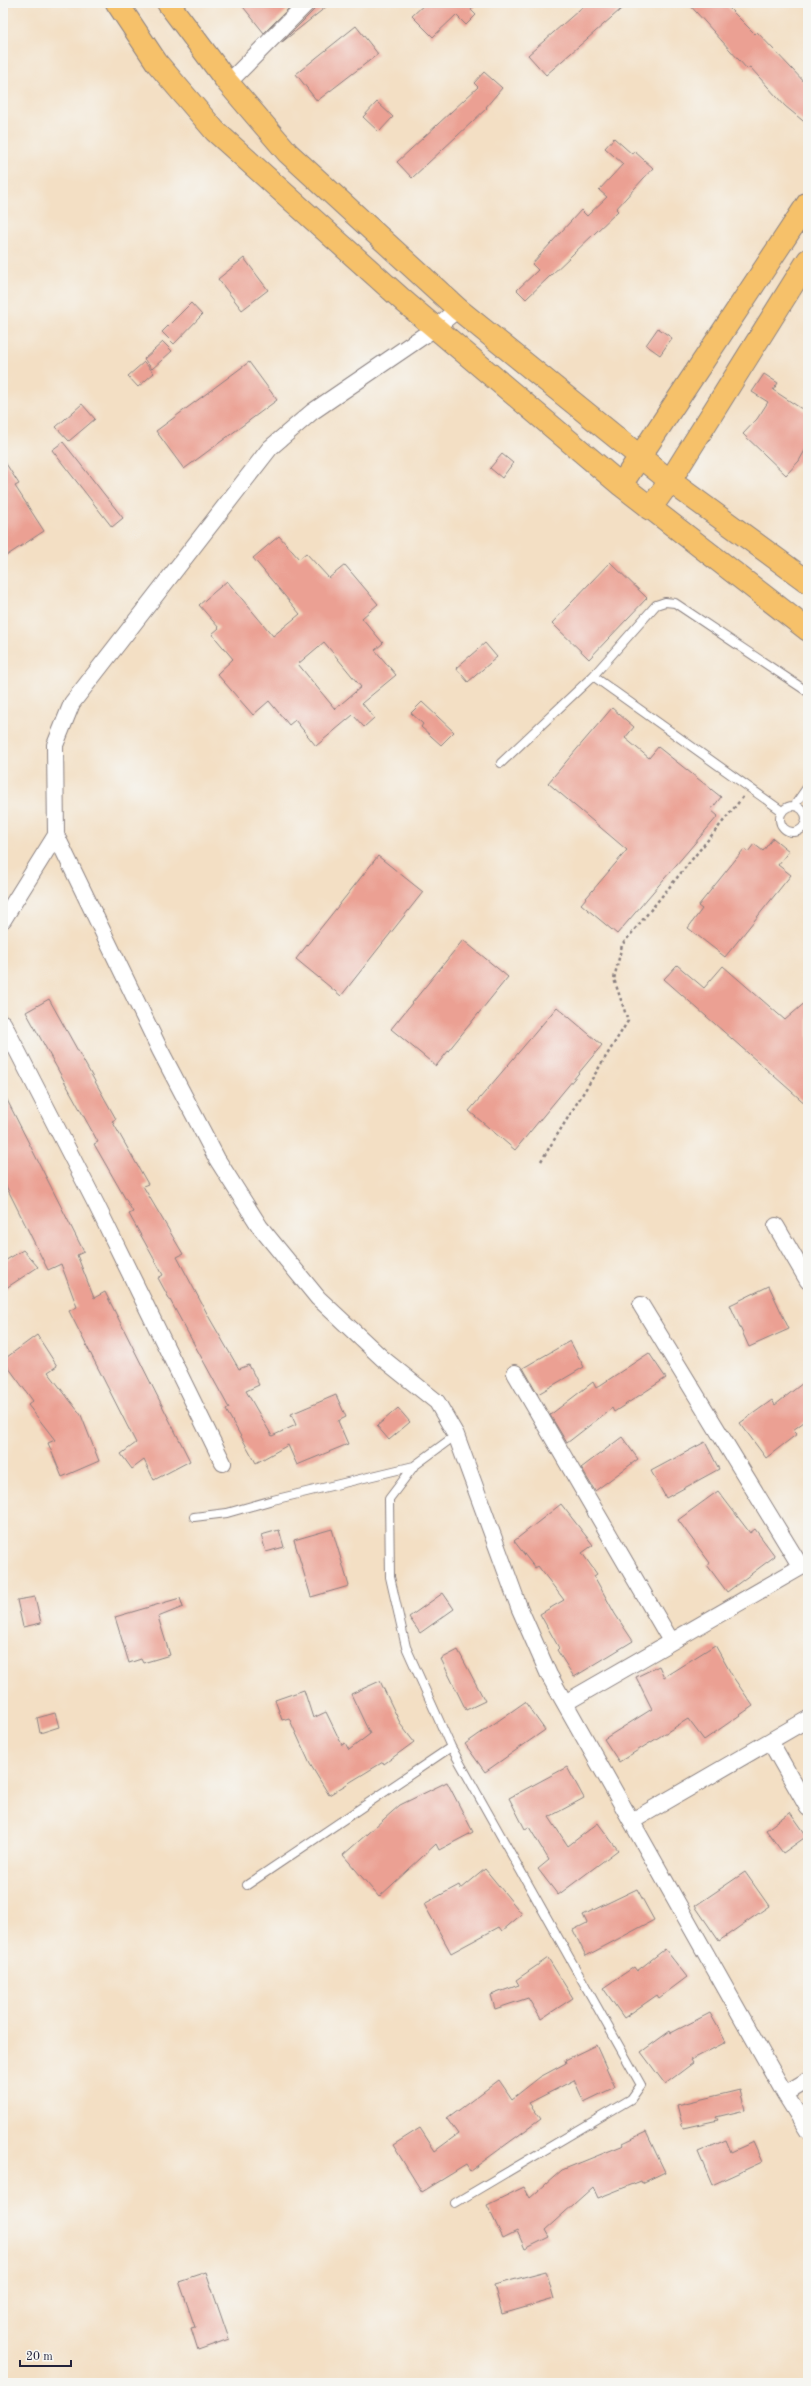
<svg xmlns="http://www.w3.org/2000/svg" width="811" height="2386" font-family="'Old Standard TT',serif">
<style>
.building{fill:#eba093;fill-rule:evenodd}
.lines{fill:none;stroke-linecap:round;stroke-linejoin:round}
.service-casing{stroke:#8a8080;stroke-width:10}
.minor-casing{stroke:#8a8080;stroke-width:18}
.primary-casing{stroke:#8a8080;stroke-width:24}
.path{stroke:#8a8080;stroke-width:2.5;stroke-dasharray:3 3;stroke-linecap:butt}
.service{stroke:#fff;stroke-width:8}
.minor{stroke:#fff;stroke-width:16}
.primary{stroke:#f6c16b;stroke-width:22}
</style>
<rect width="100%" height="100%" fill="#f6f6f2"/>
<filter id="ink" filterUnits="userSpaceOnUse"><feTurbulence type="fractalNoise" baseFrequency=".025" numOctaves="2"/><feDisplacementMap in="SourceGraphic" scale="8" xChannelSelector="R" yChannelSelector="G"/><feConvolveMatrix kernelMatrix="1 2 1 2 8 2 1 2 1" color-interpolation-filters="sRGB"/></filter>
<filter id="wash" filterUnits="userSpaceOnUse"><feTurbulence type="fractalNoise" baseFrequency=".012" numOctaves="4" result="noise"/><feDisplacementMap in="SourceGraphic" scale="16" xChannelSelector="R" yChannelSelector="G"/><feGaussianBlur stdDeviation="0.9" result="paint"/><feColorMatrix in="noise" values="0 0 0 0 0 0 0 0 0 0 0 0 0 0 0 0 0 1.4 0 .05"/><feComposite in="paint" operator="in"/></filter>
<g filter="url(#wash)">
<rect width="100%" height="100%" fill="#f3dfc4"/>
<g id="blocks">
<path class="building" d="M240,3H294L264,33Z
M316,3H331L281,43L314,10Z
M426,3H477L471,10L476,15L466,25L456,15L433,37L412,16Z
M587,3H628L546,75L528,55Z
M688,3H724L755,34L757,32L808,86V125L785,106L750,67L747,69Z
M356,26L378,54L317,101L296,74Z
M484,72L502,88L486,107L487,108L412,178L397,162L478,87L474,83Z
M377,102L393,117L379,132L363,117Z
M614,138L632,154L634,151L653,168L616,209L618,211L526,299L517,290L538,270L532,264L581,210L587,216L607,197L599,190L623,164L605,148Z
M244,258L268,290L242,310L218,279Z
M191,303L202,315L174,344L162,332Z
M658,328L672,338L660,355L646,345Z
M163,342L172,351L152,369L144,359Z
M144,362L154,373L138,387L128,376Z
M249,362L277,400L184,469L156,431Z
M764,374L778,383L773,390L808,413V445L799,461L786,475L743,434L757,419L768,402L752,392Z
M82,404L95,419L69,441L56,427Z
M63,442L123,518L112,527L52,450Z
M502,454L513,463L502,478L490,468Z
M3,459L19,484L15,486L44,531L3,558Z
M279,536L299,559L306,553L329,578L345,565L378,604L362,618L383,643L375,650L396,675L362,703L374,718L364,727L353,715L316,746L295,720L289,725L269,701L253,715L217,674L233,659L212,634L219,628L199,605L227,581L273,636L300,614L253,558ZM324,642L361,687L335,709L298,664Z
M610,562L647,598L589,659L552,623Z
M485,643L497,657L468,682L456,668Z
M422,702L454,732L441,745L421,727L423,724L411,713Z
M612,708L634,727L625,738L649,758L658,747L721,797L711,810L718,816L617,934L581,904L627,850L548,783Z
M773,838L789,851L778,865L791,875L725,957L688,928L702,909L698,906L744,849L748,852L754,844L763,851Z
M378,856L423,892L341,996L296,959Z
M463,940L508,977L436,1066L391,1029Z
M677,965L704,988L723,966L785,1020L808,1000V1106L664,979Z
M49,999L116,1119L112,1121L148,1184L143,1186L183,1254L177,1257L210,1319L239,1369L249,1365L259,1385L246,1391L272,1436L296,1425L291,1414L336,1395L346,1417L338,1421L348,1444L297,1465L288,1445L256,1463L226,1410L229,1408L158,1278L163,1275L129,1214L133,1212L94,1144L98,1142L26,1012Z
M557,1007L602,1045L515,1150L469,1111Z
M3,1092L84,1252L77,1255L94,1298L105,1292L190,1461L154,1480L144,1460L132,1469L121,1454L136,1443L69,1311L77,1307L61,1264L48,1270L3,1180Z
M23,1250L38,1267L3,1290V1262Z
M769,1286L789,1329L749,1347L730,1305Z
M37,1335L57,1366L48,1372L81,1415L99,1461L62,1477L48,1443L55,1440L28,1405L33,1401L3,1360Z
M570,1341L584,1367L538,1394L523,1368Z
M649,1353L666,1378L614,1412L612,1408L567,1443L550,1415L593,1382L596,1388Z
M808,1379V1419L793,1430L797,1434L766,1458L740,1423L772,1400L775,1405Z
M398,1408L410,1422L389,1440L377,1426Z
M622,1437L638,1459L595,1491L581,1468Z
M705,1442L719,1469L666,1498L651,1471Z
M718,1491L750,1533L755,1529L775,1556L727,1592L707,1565L710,1563L678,1520Z
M561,1504L593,1545L582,1553L597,1574L594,1576L615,1614L633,1641L574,1677L557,1650L559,1648L540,1614L564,1600L538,1566L535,1568L514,1541Z
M332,1529L349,1586L311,1597L294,1540Z
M279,1530L284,1547L266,1552L261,1535Z
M443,1593L454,1609L420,1633L409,1617Z
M35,1597L41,1623L23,1627L17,1600Z
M180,1598L183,1607L158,1617L170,1655L143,1663L141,1659L129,1663L115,1617Z
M715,1645L733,1677L753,1706L704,1740L688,1719L619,1762L604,1739L652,1709L636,1677L659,1666L664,1677Z
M458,1650L485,1701L466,1710L441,1659Z
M380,1681L401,1725L414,1742L384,1764L383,1762L329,1795L310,1764L289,1718L282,1720L275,1700L304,1690L313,1718L326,1712L342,1745L345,1743L349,1750L370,1734L351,1694Z
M525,1702L545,1730L485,1772L465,1744Z
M55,1713L59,1727L40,1733L37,1718Z
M567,1767L584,1798L549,1817L568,1846L598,1823L618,1850L558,1895L538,1869L549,1860L529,1827L525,1829L509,1798Z
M447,1782L473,1832L439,1850L436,1844L379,1897L343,1855L400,1805Z
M790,1812L807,1836L783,1853L766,1830Z
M485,1869L522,1914L502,1931L499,1927L451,1953L424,1904L459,1885L461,1889Z
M745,1872L769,1906L719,1941L695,1906Z
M637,1889L654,1920L586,1956L573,1930L587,1923L583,1915Z
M665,1949L687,1977L659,1998L657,1995L624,2018L603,1988L634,1967L637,1971Z
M548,1958L573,1998L541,2019L528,1998L495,2009L491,1995L519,1985L516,1980Z
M710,2013L726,2042L691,2060L693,2063L665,2084L641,2052L670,2031L671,2033Z
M596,2045L615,2087L584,2102L574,2080L529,2103L541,2119L470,2171L466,2165L422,2192L393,2145L420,2128L435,2151L458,2134L447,2119L499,2080L512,2099L540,2077L566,2063L565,2060Z
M740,2090L745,2110L716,2117L718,2120L683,2128L677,2105Z
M646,2132L665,2172L642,2183L641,2181L598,2198L593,2187L545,2230L549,2237L525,2249L517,2231L503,2238L487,2205L524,2187L530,2198L562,2170L624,2145L623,2143Z
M726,2140L731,2152L753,2142L762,2162L712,2185L698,2152Z
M546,2271L554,2299L502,2314L494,2285Z
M206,2272L229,2339L198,2350L191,2328L195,2327L179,2281Z"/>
</g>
</g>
<g filter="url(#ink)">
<use href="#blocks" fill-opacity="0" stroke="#8a8080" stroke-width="1"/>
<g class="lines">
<g class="service-casing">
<path id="service" d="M593,676L656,605L665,602L675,603L808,692
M501,763L593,676L782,811
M780 819a13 13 0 1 1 26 0a13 13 0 1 1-26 0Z
M794,806L808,786
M194,1517L227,1513L273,1500L414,1466
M247,1885L451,1747
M455,2203L631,2099L641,2085L451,1747L406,1647L390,1577L389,1499L414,1466L456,1435"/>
</g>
<g class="minor-casing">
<path id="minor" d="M228,83L307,3
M458,309L435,328L312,412L270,448L72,703L55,745L56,835L160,1050L217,1159L260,1227L318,1298L382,1358L437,1402L456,1435L519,1607L549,1675L785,2094L808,2131
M3,920L56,835
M3,1023L97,1206L223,1463
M776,1226L808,1281
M641,1305L801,1567
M515,1373L671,1641
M565,1703L808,1563
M770,1741L808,1808
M632,1821L808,1719
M785,2094L808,2080"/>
</g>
<g class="primary-casing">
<path id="primary" d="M117,3L157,63L215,131L406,303L621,485L808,630
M168,3L228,83L288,153L458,309L670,481L808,582
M621,485L808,203
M650,509L670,481L808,260"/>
</g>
<path class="path" d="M541,1161L628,1021L614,979L622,945L743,797"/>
<use href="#service" class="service"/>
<use href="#minor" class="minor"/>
<use href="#primary" class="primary"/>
</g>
</g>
<rect width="811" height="2386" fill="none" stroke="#f6f6f2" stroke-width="16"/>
<path d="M20 2360v6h51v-6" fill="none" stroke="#22223b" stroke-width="2"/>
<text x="26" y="2360" font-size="12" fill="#22223b" stroke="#f6f6f2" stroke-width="3" paint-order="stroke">20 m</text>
</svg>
